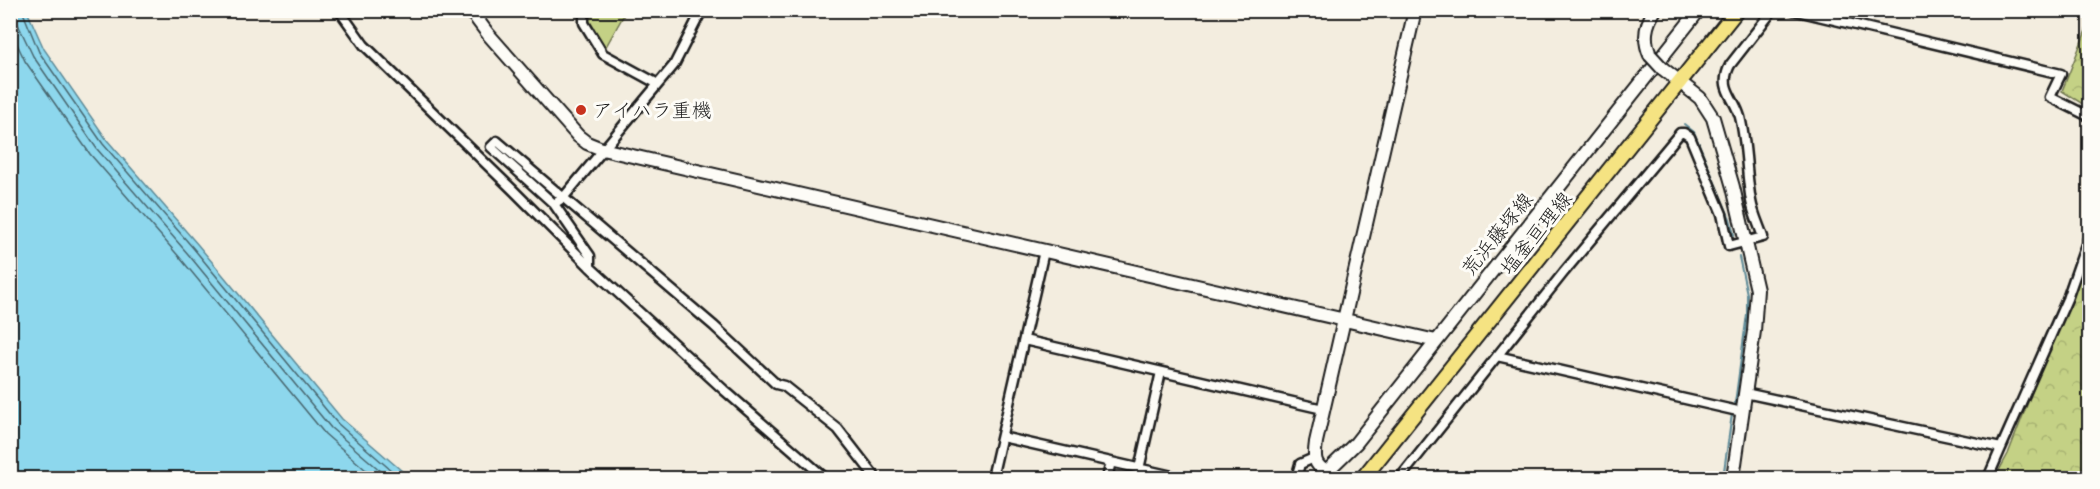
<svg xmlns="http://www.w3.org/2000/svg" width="2100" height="489" font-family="Delius,'Klee One',sans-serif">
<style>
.grass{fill:#c4d185;stroke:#707650;stroke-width:1.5}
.park{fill:url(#park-crowns);stroke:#707650;stroke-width:1.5}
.water{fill:#8dd7ed;stroke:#608c99;stroke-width:1.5}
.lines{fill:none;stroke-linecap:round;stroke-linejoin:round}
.shore{stroke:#496770;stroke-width:1.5}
.stream{stroke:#608c99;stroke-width:2}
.street-casing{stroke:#1c1c1c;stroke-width:13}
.secondary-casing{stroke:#1c1c1c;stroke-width:16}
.primary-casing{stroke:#1c1c1c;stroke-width:18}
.street{stroke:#fdfcf7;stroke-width:8}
.secondary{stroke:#fdfcf7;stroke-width:12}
.primary{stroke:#f5e382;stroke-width:14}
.secondary-bridge-casing{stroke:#1c1c1c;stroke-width:16;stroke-linecap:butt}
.secondary-bridge{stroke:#fdfcf7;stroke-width:12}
.poi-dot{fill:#c8321e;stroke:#fdfcf7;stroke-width:2}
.labels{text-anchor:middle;stroke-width:6;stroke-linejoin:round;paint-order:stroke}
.poi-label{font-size:20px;fill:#1c1c1c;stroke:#fdfcf7;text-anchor:start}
.street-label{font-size:20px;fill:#1c1c1c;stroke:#fdfcf7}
</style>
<defs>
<pattern id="park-crowns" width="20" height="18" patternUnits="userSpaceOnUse" patternTransform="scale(1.5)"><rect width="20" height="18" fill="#c4d185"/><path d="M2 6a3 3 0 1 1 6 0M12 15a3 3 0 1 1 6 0" fill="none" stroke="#a8b372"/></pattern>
</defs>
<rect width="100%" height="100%" fill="#f3eddf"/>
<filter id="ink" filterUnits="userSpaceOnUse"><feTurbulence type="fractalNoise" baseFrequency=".0167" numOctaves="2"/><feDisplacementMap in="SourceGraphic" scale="12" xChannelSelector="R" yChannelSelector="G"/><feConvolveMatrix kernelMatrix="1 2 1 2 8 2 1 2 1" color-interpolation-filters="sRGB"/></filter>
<g filter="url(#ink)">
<path class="grass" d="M587,11H626L604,50L587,23Z"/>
<path class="park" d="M2089,23L2090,108H2089L2062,91Z
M2089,245V478H1995L2008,454Z"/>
<path class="water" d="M10,11H27L44,49L107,140L198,245L342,419L410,478H11Z"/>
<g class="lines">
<path class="shore" d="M14,10L15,18L33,56L97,149L188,254L331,428L389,478
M22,10L39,52L103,144L194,249L337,423L400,478
M10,29L25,61L90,154L181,259L325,434L375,478"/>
<path class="stream" d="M1684,124L1694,132L1730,219L1734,235
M1735,403L1747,314V294L1739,257
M1723,478L1732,414"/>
<g class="street-casing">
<path id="street" d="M339,10L364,45L513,190L591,268L724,390L825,478
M584,10V23L603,54L658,84
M1793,10L2061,74L2050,97L2090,117
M554,204L491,147L497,141L714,326L776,384L784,386L838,429L876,478
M590,267V256L554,204L563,198L674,65L702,10
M1024,340L1323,409
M1497,356L1742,412
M1745,393L2001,448L1988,478
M1002,437L1181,478
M2001,448L2067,299L2090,233
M1139,469L1161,372
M992,478L1044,251
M1107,478L1111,462
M1296,478L1300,464L1314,458
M1400,478L1564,272L1680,133H1684L1690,137L1722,214L1729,246L1763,237C1759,225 1753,213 1751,201C1746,173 1747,145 1740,117C1734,96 1718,88 1730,65L1773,10"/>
</g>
<g class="secondary-casing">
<path id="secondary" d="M470,10L488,34L578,136L587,143L602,149L1436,341
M1650,55C1643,39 1645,25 1655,10
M1662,68L1700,98L1713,118L1733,187L1757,290L1754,331L1733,478
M1327,472C1313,465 1314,456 1316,442L1415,10
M1320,478L1356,443L1699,10"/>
</g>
<g class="primary-casing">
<path id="primary" d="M1363,478L1737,10"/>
</g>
<use href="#street" class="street"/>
<use href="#secondary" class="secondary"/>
<use href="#primary" class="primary"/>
<g class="secondary-bridge-casing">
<path id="secondary-bridge" d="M1650,55L1662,68"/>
</g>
<use href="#secondary-bridge" class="secondary-bridge"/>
</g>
</g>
<circle class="poi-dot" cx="581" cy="110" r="6"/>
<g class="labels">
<g class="poi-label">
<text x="593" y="117">アイハラ重機</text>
</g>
<g class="street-label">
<text transform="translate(1536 233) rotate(-51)" y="7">塩釜亘理線</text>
<text transform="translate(1497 234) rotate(-51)" y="7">荒浜藤塚線</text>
</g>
</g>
<rect width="2100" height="489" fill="none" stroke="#fdfcf7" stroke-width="36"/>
<rect x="18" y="18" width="2064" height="453" fill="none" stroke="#1c1c1c" stroke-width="2" filter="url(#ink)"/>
</svg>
